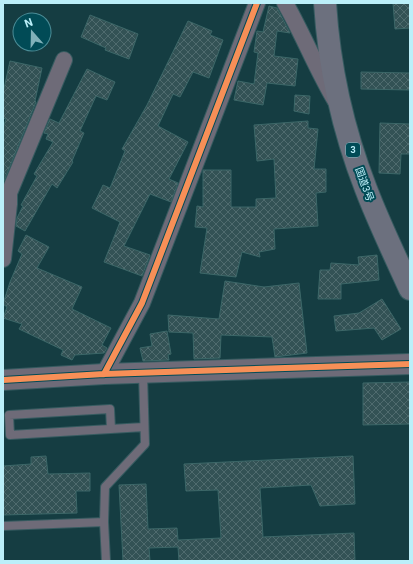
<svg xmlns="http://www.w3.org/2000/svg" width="413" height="564" font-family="Roboto,'Noto Sans JP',sans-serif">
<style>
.building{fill:url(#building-cross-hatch);stroke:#3c6768}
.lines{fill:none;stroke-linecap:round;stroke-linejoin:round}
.service-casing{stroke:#365b60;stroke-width:10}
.minor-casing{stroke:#365b60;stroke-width:18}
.tertiary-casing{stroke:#365b60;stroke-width:22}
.trunk-casing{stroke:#365b60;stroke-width:24}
.service{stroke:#6e6b78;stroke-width:8}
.minor{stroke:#6e6b78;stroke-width:16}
.tertiary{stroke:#6e6b78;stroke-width:20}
.trunk{stroke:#6c707e;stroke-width:22}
.cycleway-casing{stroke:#014b56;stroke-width:8}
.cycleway{stroke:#f78f57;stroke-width:6}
.labels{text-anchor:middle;stroke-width:4;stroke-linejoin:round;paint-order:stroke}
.shield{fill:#014b56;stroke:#83bec8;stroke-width:1}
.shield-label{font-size:9px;font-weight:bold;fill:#bbeff9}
.street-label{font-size:10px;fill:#bbeff9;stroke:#014b56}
</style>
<defs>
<pattern id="building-cross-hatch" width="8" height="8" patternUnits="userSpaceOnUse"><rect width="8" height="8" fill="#335255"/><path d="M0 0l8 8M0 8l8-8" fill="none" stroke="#4f6b6e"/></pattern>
</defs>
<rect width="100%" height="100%" fill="#153d42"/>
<path class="building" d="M393,3H410V28L395,29Z
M269,6L277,8L290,33L277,31L274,56L298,59L295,86L267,83L263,105L234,100L238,81L254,84L258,53L254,52L257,31L263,32Z
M90,15L138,34L129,59L105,50L106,48L81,37Z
M188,21L212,31L210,35L223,40L209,78L193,72L180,97L173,94L158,126L188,142L169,179L178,183L171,202L150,194L124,246L150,255L142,276L104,262L120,222L92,208L103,185L110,188L125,151L122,149L147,105Z
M10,61L42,68L35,101L36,102L4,181L3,128L6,119L3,118V93Z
M87,69L115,82L107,100L96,96L80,131L84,133L72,161L73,162L57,188L52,184L25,231L16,226L17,218L23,206L21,205L37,176L34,174L53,142L46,139L48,134L44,133L50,119L59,123Z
M361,72L410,73V90L361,89Z
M295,95L310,96L309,114L294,111Z
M308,121V128L318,129L314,169H326V192L316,193L318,226L274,229L275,249L259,252L260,257L242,252L236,277L200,273L207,228L195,227L197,206L203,207V170H231V207H256V199L276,198L274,159L257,161L254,125Z
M380,123L410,124V154H401L400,174L379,173Z
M26,235L49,247L37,268L82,287L72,309L111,328L102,345L107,348L104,353L75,355L72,360L61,355L63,350L19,329L22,324L3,318L7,307L3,304L10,282L22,254L18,251Z
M377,255L379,280L341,284V299H318L320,270H330L331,263L359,265L358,257Z
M225,281L264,287L299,283L307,353L275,357L272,337L221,335L220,358L194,359L193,333L169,332L168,315L219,319Z
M382,299L401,329L382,340L374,328L336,331L334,316L359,313Z
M167,331L171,354L168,355L169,360L143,361L140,348L152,346L150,334Z
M410,382V424L363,425V383Z
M46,456L48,474L90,473V491H76L77,513L3,515V466L31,464V457Z
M353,456L355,504L320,506L311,485L260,488L263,537L354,533L355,561H179L178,547L149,548L150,561H123L119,485L146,484L148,529L177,528L178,540L221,538L218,490L186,491L184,464Z"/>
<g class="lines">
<g class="service-casing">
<path id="service" d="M111,429L110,409L9,415L10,435L144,427
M104,522L106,561
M3,526L104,522L105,487L145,444L143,374"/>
</g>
<g class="minor-casing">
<path id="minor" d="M285,3C303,34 316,68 335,100
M3,202L9,204L3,259
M9,204V193L64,60
M104,374L142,303L257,3"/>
</g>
<g class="tertiary-casing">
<path id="tertiary" d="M3,380L104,374L410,364"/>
</g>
<g class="trunk-casing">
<path id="trunk" d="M325,3C329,66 343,130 366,189C379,223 395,256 410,289"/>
</g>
<use href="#service" class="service"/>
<use href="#minor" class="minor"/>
<use href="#tertiary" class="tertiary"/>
<use href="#trunk" class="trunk"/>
<g class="cycleway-casing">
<path id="cycleway" d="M104,374L142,303L257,3
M3,380L104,374L410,364"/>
</g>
<use href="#cycleway" class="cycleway"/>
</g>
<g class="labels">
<rect class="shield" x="346" y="143" width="14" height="14" rx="3"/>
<g class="shield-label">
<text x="353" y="153">3</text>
</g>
<g class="street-label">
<text transform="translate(365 184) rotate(70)" y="4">国道3号</text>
</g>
</g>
<rect width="413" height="564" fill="none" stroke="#bbeff9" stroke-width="8"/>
<g transform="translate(32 32) rotate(340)"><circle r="19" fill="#014b56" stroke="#4b8d97"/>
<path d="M0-3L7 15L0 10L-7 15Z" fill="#81b1b9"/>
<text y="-6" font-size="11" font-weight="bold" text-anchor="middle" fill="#bbeff9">N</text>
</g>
</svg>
